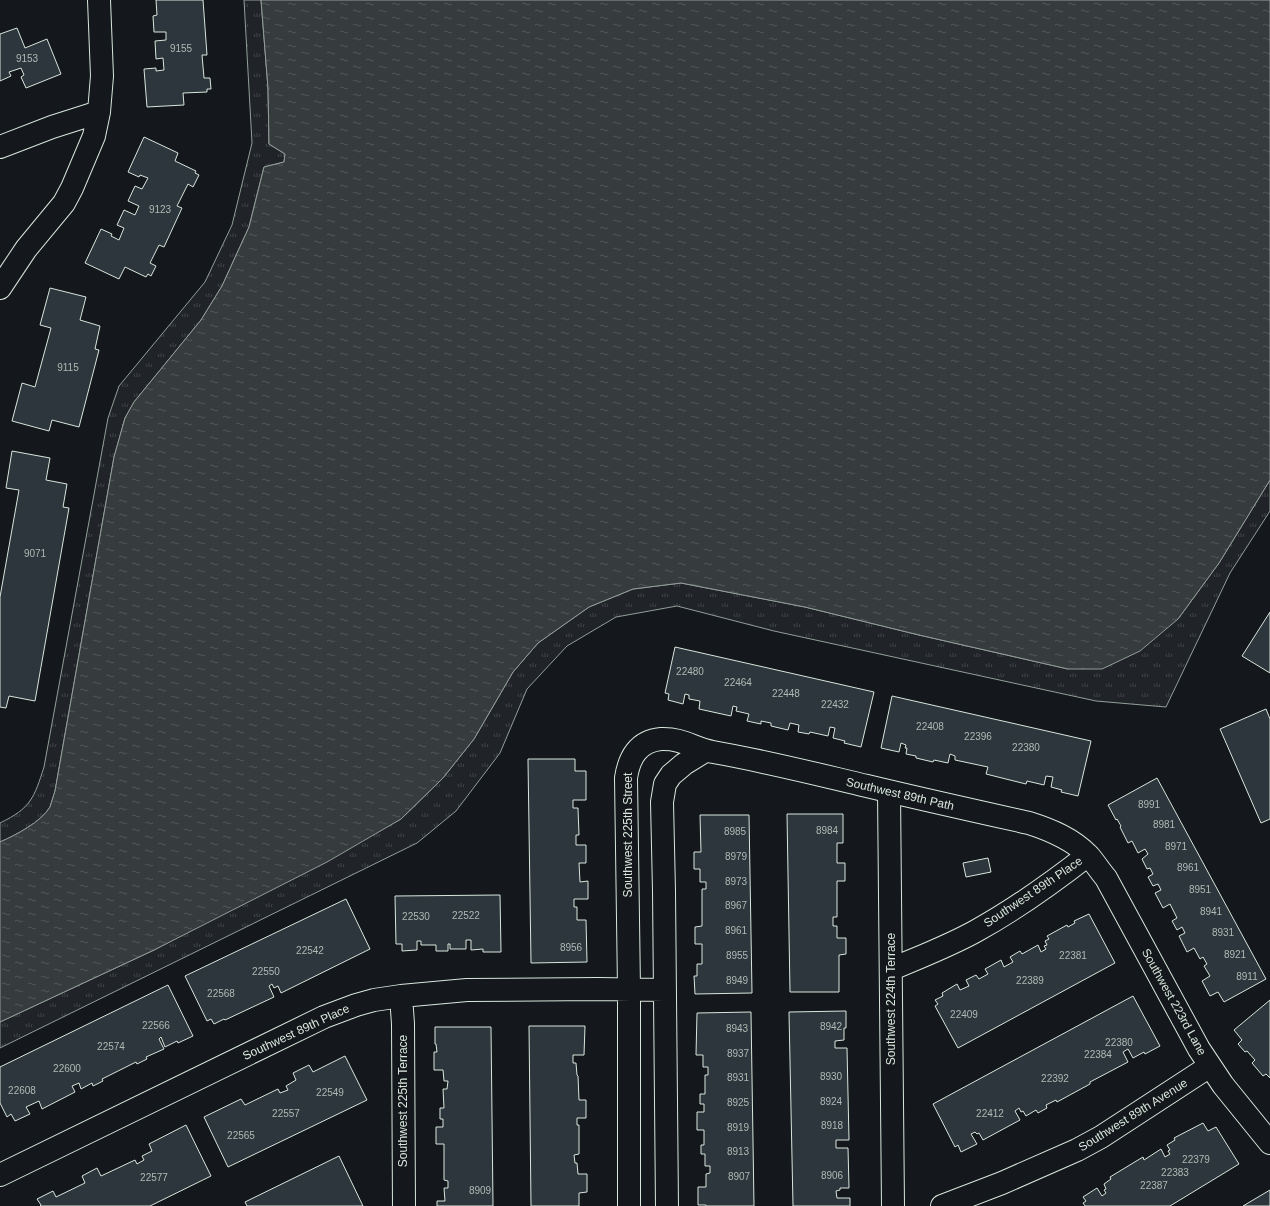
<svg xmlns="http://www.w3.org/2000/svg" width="1270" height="1206" font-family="Arial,sans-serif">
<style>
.grass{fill:url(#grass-tufts);stroke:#939e99}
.water{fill:url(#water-ripples);stroke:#939e99}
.building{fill:#2c363c;stroke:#d8e6dc}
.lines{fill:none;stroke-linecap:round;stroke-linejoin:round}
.street-casing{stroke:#d8e6dc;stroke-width:24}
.street{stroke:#14181c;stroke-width:22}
.labels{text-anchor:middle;stroke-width:3;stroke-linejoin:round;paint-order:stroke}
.number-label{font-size:10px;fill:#adbab4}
.street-label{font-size:12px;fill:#d8e6dc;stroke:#14181c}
</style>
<defs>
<pattern id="grass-tufts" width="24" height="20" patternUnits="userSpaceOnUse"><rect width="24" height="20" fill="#202428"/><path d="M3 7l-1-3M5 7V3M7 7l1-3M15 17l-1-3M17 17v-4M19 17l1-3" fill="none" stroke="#404447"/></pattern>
<pattern id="water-ripples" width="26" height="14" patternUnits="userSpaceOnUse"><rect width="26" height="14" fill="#363b3e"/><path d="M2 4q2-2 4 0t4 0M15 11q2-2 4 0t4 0" fill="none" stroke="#525759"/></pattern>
</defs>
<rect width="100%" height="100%" fill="#14181c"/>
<path class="grass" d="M244,0H261L268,88L269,144L285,154L284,162L264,167L249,227L222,286L201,320L134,402L125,418L114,457L55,791C53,796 52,802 50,807C41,822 16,835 0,842V823C31,808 34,798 44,767L108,418L119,386L205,282L232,225L252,143Z
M1270,480V511L1230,573L1166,707L1096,701L774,631L677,606L616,617L567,646L527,689L500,753L456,811L417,843L0,1048V1022L154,950L401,819L443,778L474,739L513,672L538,643L589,607L633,589L681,583L805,607L919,635L1068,669L1178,619L1219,563Z"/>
<path class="water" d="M261,0H1270V480L1219,563L1178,619L1140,651L1102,669H1068L919,635L805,607L681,583L633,589L589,607L538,643L513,672L474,739L443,778L401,819L327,862L154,950L0,1022V842C16,835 41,822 50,807C52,802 53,796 55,791L114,457L125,418L134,402L201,320L222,286L249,227L264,167L284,162L285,154L269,144L268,88Z"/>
<path class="building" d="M156,0H203L207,55H202L204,78H210L211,89H207V92L183,93L184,105L147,107L144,69L156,68V71L164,70L163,58L156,59L155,41L166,40V32H154L153,16L157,15Z
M17,28L25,48L47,39L61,74L26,88L21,77L24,75L21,68L9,72L11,76L0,81V34Z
M144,137L178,153L175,161L196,171L195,173L199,175L193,187L188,184L177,206L182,208L164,247L159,245L150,263L156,266L151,276L148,274L146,277L125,267L119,279L85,263L101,229L112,234L111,236L119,240L124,228L117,225L124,210L135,215L139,206L128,201L135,186L142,189L148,178L140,175L139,177L128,172Z
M50,288L86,297L80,320L100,326L95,349L99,350L79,427L52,420L49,431L12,421L22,383L35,387L51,328L40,325Z
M12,451L50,458L46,480L67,484L63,507L69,508L35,701L9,696L6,708L0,707V597L19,490L6,488Z
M1270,612V673L1242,656Z
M675,647L874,692L861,747L844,743L845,741L833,738L835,728L830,727L828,736L810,732L809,734L798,732L799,725L790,723L788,730L771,726V723L761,721V724L747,721L749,714L736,711L737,707L733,706L731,716L699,709L700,701L689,699V695L685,694L683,704L668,700L669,694L665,693Z
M892,696L1091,741L1078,796L1061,792L1062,790L1051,787L1053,777L1046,776L1044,785L1027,781L1026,784L986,774L988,767L955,760V756L950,754L948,763L934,760L933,762L916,758V756L906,754L907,748H905L906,745L901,743L899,752L881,748Z
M1266,709L1270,719V819L1261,823L1220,729Z
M528,759H575V771H586V800H573V808H578L579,835H576V845H586V863H579L580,882L588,881V899H574V907H577V920H586L587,962L531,963Z
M1157,778L1266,979L1224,1002L1218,992L1210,996L1202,981L1210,976L1204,966L1207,964L1203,957L1200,959L1194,948L1187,952L1179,936L1185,933L1182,927L1177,930L1172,921L1177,918L1170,904L1163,908L1155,893L1161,890L1158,884L1153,886L1148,877L1153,874L1150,868L1147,869L1142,859L1148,854L1145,849L1138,853L1132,841L1128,843L1120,827L1121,826L1117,819L1116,820L1108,805Z
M787,814H843V843H837V863H845V881H837V917H833V926H837V938H846V954L839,955V992H790Z
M700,815H749L752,993L695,994L694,976H697V964H702V944H695V927L702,926V889H706V882H700V869H694V852H701Z
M988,858L991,872L966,877L963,863Z
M500,895L501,952H483V949L471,950V940H466V949H450V944H448V951H436V945H421V941H417V950L402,951V944H396L395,896Z
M346,899L370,949L281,993L278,986L274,988L272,984L269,986L274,997L225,1020L224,1019L214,1024L211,1019L207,1021L185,976Z
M1089,914L1115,963L958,1048L935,1006L938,1004L935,1000L943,996L942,993L957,984L960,990L969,986L966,980L976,975L979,979L988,974L985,969L1001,960L1004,967L1013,962L1010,957L1020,951L1022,954L1038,945L1041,952L1046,949L1044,946L1047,945L1045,941L1049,939L1047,936L1067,925L1068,927L1075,923L1074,921Z
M168,985L193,1036L178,1043L177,1041L165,1047L161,1037L159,1039L164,1049L146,1057L147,1059L137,1064L136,1062L102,1079L103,1081L93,1086L92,1083L81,1089L79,1083L72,1086L75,1092L42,1109L39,1101L26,1107L30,1114L15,1121L11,1114L7,1117L0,1103V1067Z
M1133,996L1160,1046L1145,1054L1144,1052L1133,1058L1128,1049L1123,1052L1128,1062L1090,1082V1084L1057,1102L1056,1100L1046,1105L1047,1108L1038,1113L1036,1110L1026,1116L1023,1111L1021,1112L1019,1108L1015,1111L1020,1120L983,1140L979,1133L977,1134L975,1132L971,1134L977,1144L961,1152L958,1145L955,1147L933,1104Z
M1270,1000V1078L1266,1074L1263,1076L1252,1063L1255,1060L1247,1051L1245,1052L1238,1044L1242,1040L1234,1030Z
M846,1011V1028H844V1040L835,1041V1048H847L849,1140H836V1148H848L849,1188H840V1190L836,1191L837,1198H850V1206H793L789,1012Z
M751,1012L754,1206H706V1205H698V1187H706V1174L710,1173V1166H705V1154H701V1145H704V1130H697V1112H704V1104H700V1094H705V1075H708V1067H703V1055H696L697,1013Z
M529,1026H585L584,1055H573V1063H576L577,1075L578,1076L579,1100H586V1118H577V1125H579V1154L574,1155L575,1163H577L578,1174H587V1192L579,1193V1206H531Z
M435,1027H491L493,1206H437V1201H445L444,1188H448V1181L444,1180V1144H436V1127H443V1119H440V1108H444L443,1089H447L448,1081H444L443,1070H434V1052H437L436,1044H435Z
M345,1056L367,1100L228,1167L204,1117L241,1099L245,1105L278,1089L280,1093L288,1090L286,1086L296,1080L293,1073L309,1065L313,1072Z
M1203,1123L1208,1131L1216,1127L1239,1164L1170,1206H1085L1083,1203L1086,1201L1083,1197L1097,1188L1102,1196L1106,1193L1104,1190L1106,1189L1104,1184L1111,1179L1110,1177L1143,1157L1144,1160L1161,1149L1165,1157L1170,1154L1168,1151L1170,1150L1167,1145L1175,1140L1174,1138Z
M186,1125L211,1176L150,1206H40L41,1205L37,1199L53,1191L56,1197L85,1183L82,1176L97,1168L101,1176L135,1160L137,1164L144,1160L142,1156L152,1151L149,1144Z
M339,1156L363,1206H247L245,1202Z
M1270,1190V1206H1243Z"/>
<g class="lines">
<g class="street-casing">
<path id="street" d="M0,147L52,127L99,112
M0,288L26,249L64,203L72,188L94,136L99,112L102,76L99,0
M889,792L893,1206
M892,969C920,957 949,946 976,931C1016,909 1052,883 1088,855
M401,996L403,1024L404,1206
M0,1175L324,1017L356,1005L374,1000L401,996L467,990L598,989L665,990
M629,1206V989L626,778C629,758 638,741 661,739C683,738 694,749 713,752C765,761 816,774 867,786C921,799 975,811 1029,823C1051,830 1073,839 1089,856C1095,863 1100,871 1106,878L1199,1049L1223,1085L1270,1143
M667,1206L664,891L662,802L665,784L671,775L684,764L705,751
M942,1206L1002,1183L1077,1150L1101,1137L1210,1066"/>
</g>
<use href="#street" class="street"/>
</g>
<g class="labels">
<g class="number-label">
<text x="181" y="52">9155</text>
<text x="27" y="62">9153</text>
<text x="160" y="213">9123</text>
<text x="68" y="371">9115</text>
<text x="35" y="557">9071</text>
<text x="690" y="675">22480</text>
<text x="738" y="686">22464</text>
<text x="786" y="697">22448</text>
<text x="835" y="708">22432</text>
<text x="930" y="730">22408</text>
<text x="978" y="740">22396</text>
<text x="1026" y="751">22380</text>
<text x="1149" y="808">8991</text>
<text x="1164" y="828">8981</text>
<text x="827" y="834">8984</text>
<text x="735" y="835">8985</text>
<text x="1176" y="850">8971</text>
<text x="736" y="860">8979</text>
<text x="1188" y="871">8961</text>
<text x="736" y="885">8973</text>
<text x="1200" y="893">8951</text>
<text x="736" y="909">8967</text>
<text x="1211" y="915">8941</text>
<text x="466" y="919">22522</text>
<text x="416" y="920">22530</text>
<text x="736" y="934">8961</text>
<text x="1223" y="936">8931</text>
<text x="571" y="951">8956</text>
<text x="310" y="954">22542</text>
<text x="1235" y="958">8921</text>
<text x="737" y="959">8955</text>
<text x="1073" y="959">22381</text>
<text x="266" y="975">22550</text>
<text x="1247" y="980">8911</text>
<text x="737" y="984">8949</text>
<text x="1030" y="984">22389</text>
<text x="221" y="997">22568</text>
<text x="964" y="1018">22409</text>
<text x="156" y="1029">22566</text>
<text x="831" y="1030">8942</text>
<text x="737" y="1032">8943</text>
<text x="1119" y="1046">22380</text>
<text x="111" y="1050">22574</text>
<text x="738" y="1057">8937</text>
<text x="1098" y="1058">22384</text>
<text x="67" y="1072">22600</text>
<text x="831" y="1080">8930</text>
<text x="738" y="1081">8931</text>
<text x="1055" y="1082">22392</text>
<text x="22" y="1094">22608</text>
<text x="330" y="1096">22549</text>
<text x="831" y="1105">8924</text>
<text x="738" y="1106">8925</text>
<text x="286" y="1117">22557</text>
<text x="990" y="1117">22412</text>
<text x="832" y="1129">8918</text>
<text x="738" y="1131">8919</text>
<text x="241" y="1139">22565</text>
<text x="738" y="1155">8913</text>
<text x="1196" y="1163">22379</text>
<text x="1175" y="1176">22383</text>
<text x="832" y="1179">8906</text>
<text x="739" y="1180">8907</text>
<text x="154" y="1181">22577</text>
<text x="1154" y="1189">22387</text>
<text x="480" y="1194">8909</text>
</g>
<g class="street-label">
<text transform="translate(900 794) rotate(13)" y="4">Southwest 89th Path</text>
<text transform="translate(628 835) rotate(-90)" y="4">Southwest 225th Street</text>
<text transform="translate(1033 892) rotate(-34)" y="4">Southwest 89th Place</text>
<text transform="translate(891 999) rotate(-90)" y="4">Southwest 224th Terrace</text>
<text transform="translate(1174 1002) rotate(61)" y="4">Southwest 223rd Lane</text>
<text transform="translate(296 1032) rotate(-25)" y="4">Southwest 89th Place</text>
<text transform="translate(403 1101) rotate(-90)" y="4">Southwest 225th Terrace</text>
<text transform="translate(1133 1115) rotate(-32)" y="4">Southwest 89th Avenue</text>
</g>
</g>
</svg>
